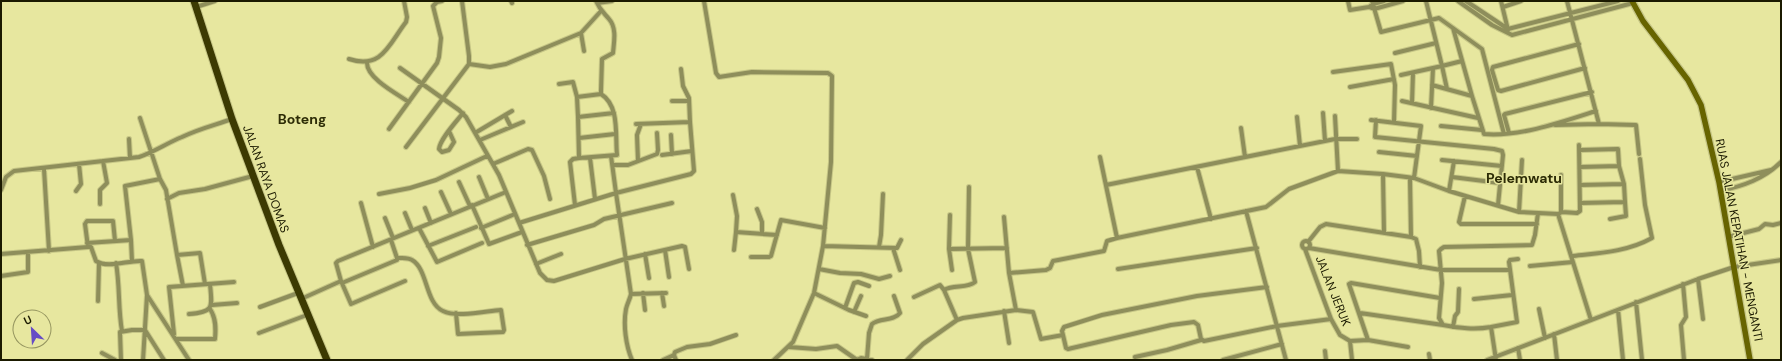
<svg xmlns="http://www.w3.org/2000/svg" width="1782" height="361" font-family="'DM Sans',sans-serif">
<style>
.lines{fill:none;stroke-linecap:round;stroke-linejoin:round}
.minor-casing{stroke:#c6c686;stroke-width:6}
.secondary-casing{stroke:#c6c686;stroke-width:8}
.trunk-casing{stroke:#c6c686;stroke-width:9}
.minor{stroke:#8e8e5b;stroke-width:4}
.secondary{stroke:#676400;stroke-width:5.5}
.trunk{stroke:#3c3a02;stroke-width:7}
.labels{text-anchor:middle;stroke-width:3;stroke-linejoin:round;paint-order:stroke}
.street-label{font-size:12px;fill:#1b1a00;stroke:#e7e79f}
.quarter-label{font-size:14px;font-weight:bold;fill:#2d2c06;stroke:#e7e79f}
</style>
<rect width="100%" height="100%" fill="#e7e79f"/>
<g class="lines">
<g class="minor-casing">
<path id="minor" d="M511,1L512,3
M704,1L716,73L719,77L752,72L828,73L832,76L831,162L823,246L814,293L793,342L774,360
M1348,1L1350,10L1369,7
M1372,1L1381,32L1439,18L1482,49L1504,134
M1384,1L1373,4L1369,7L1374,9L1403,1
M1458,1L1492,25L1512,35L1633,3
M1466,1L1508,29L1618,1
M1501,1L1508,30
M1567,1L1599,124L1636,125L1639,154
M597,3L612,1
M196,7L215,1
M1503,7L1521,1
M1453,28L1472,96
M581,33L584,51
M1579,44L1493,67L1492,70L1498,90L1501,91L1585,68
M1395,53L1436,43
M349,59C382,70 389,44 406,22L407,17L404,1
M367,62C366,78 397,94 409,102
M469,64L490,67L506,64L581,33L601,11
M400,68L459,110L466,117L499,175L540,273L547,280L554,281L625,259L682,246L685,247L689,269
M681,69L683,86L689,98L690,122
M1333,72L1391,64L1395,85L1394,122
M1401,75L1442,66L1426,1
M559,84L573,82L577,97L578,117
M1432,85L1472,96L1484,134C1520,137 1562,122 1596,111
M1350,87L1394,79
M1447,89L1442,66L1462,61
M577,97L601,94
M672,101H689
M1402,101L1478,118
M1412,103L1413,73
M1431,108L1433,68
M1323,113L1325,141
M505,115L511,127
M1335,116L1338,171
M1297,117L1300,146
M140,118L160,179L166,190L177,255L200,253L205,284
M1371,120L1421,126L1414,178
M1376,120L1375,137L1494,149L1502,151L1503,155L1498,205
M1555,125L1599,124
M1441,126L1482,130
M1241,128L1245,157
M389,129L437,63L439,57L441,38L433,6L437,2L442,1
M449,131L454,142L449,150L442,152L439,149C440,139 456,122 463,113
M475,133L512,111
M1509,133L1504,115L1505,114L1592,92
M671,135L672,154
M579,138L615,134
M129,139L130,158
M480,140L523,122
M406,147L469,64V56L462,1
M1580,150L1618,149L1619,166L1624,184L1625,202
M1379,152L1417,156
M662,155L692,151
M1100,157L1117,238L1266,207L1289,189L1338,171L1383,174L1414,178L1449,191L1519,212L1558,214L1591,320
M579,158L617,155C615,135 620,106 601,94V91L602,59L613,53C614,42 617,28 609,19C603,12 600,10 596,1
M590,158L595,199
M1442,160L1502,166
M638,161L637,135L641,124
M493,164L528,149L532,150L544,176L550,199
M613,165H628L657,154L658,150L657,133
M1197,167L1211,219
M1580,167L1619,166
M44,169L49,251
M1383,174L1384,233
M479,177L488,199
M1452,177L1500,183
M1410,178L1411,237
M459,182L470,206
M1719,182L1771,170
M1106,185L1335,139H1357
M1580,185L1624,184
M1,190L6,177L14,171L139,157C154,152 167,143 182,137C198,129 215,125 232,119
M76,191L81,184L79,164
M1449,191L1454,161
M1720,191C1743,186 1764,179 1781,162
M441,192L451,214
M379,194L410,188L436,180L487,156
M733,195L737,216L736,232L777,235
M1465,196L1459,222L1461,224H1537
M167,199L179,193L205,189L253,176
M361,203L373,247
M1580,203L1625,202L1626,216L1610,219
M100,204V190L107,183L103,161
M472,205L489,244L522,232
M575,205L570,162L573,159L579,158L578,117L614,113
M425,208L431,223
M757,209L762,222V234
M1246,211L1286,360
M1519,212L1522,160
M1561,212V175
M405,213L412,230
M1558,214L1562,212L1577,213L1580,211L1579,145
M950,215L949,249L952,270
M1004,217L1009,273L1016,310
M385,218L393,238
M519,223L616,193L611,156
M419,228L437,262L482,243
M481,228L515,214
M1728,237L1759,229L1765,224L1773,225L1781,223
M131,240L125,186L160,179
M391,240L397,258
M1302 245a4 4 0 1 1 8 0a4 4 0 1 1-8 0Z
M1308,242L1320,227L1326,224L1411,237L1416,239L1419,251L1420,267
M87,243L131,240L132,261
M527,245L594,225L604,219L672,203
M428,246L476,227
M823,246L897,248L901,240
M88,247L85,224L87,221H113L115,241
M879,247L881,235L883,194
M893,248L900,270
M1309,248L1441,270H1510
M949,249L1007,248
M1305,249L1331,319L1340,335L1350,341L1368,340L1408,347
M665,250L669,277
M734,250L736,232
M1,254L88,247H91L96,261C108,269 128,260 142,261L147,295L189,360
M645,254L649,278
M177,255L183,286
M1571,256C1599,253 1627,252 1652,238L1645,205L1640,159
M751,257H769L771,256L781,220L825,228
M116,263C120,286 118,309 122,331
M536,264L561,254
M1530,266L1573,262
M819,269L840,273L861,274L879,279L890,276
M1118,269L1257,248
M1009,273L1046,270L1050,268L1053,261L1104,251L1107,241L1117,238
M1,276L28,272V252
M1698,279L1703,319
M405,281L351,304L341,281L336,263L338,261L506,192
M342,283L397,260V258C402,258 408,257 412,260C428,269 425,303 443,311C457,318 486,311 501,310L504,330L503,332L458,334L456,313
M1683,284L1686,317L1681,325L1684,360
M643,293L645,310
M662,293L664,306
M814,293L849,310L866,316
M631,294L666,293
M914,297L940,285L944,290
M301,299L341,281
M1474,299L1512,295
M98,301L99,263
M1636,302L1642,360
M212,305L237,303
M260,307L298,293
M845,308L854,283L858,282L869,286
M1539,309L1545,338
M1618,310L1623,360
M1004,311L1009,343
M854,312L861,296
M1360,313L1443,325
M189,314C215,312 212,307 210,284
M957,320L944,290C953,284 967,289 975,282L968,249L969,187
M1453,327L1455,316L1458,312L1459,289
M1491,327L1517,322L1509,262L1510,260L1518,259
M259,333L307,315
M174,334L169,287L234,282
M1554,334L1557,360
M1063,335L1062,331L1064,327L1102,315L1197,296L1267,287
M177,339H215C216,328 216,318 210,309
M1368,340L1349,284L1351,283L1440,298
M1350,341L1352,360
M789,347L816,349L837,346L857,360L861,358L872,360
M1518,348L1520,360
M1325,351L1326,360
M102,353L115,360
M1429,354L1430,360
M674,355L675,352L687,347L710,344L736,335
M1135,357L1167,350L1201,340
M867,359L869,333L872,324C880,317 893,322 900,313L894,296
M121,360L120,332L132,330H145L164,360
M143,360L147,295
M632,360C626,346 623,325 626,309C627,304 630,299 631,294L616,193L691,174L694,171L690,122L636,124
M663,360L674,355L676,360
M907,360L923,344L957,320L963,318L1016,310L1033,312L1041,339L1063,335L1066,348L1068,349L1171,325L1194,322L1198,325L1201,339L1204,341L1277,326L1331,319
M1223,360L1282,344
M1487,360L1698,279L1734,267L1781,260
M1496,360L1491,327C1474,330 1460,328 1443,325L1439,318L1442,283L1439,251L1441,249L1444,247L1532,245L1535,235L1538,213"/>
</g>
<g class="secondary-casing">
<path id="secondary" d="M1632,1L1643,21L1688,80L1701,105L1719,182L1750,360"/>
</g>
<g class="trunk-casing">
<path id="trunk" d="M194,1L232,119L279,245L327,360"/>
</g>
<use href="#minor" class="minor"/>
<use href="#secondary" class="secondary"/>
<use href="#trunk" class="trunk"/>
</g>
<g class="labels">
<g class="street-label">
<text transform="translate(266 179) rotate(70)" y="4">JALAN RAYA DOMAS</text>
<text transform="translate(1739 240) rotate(79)" y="4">RUAS JALAN KEPATIHAN - MENGANTI</text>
<text transform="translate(1333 291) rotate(68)" y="4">JALAN JERUK</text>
</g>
<g class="quarter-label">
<text x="302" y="124">Boteng</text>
<text x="1524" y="183">Pelemwatu</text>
</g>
</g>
<rect width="1782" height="361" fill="none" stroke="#1b1a00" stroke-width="4"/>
<g transform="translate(32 329) rotate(335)"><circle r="19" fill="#e7e79f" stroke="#95955f"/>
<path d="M0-3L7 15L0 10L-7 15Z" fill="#664cc5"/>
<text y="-6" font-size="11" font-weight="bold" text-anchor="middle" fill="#1b1a00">U</text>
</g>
</svg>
